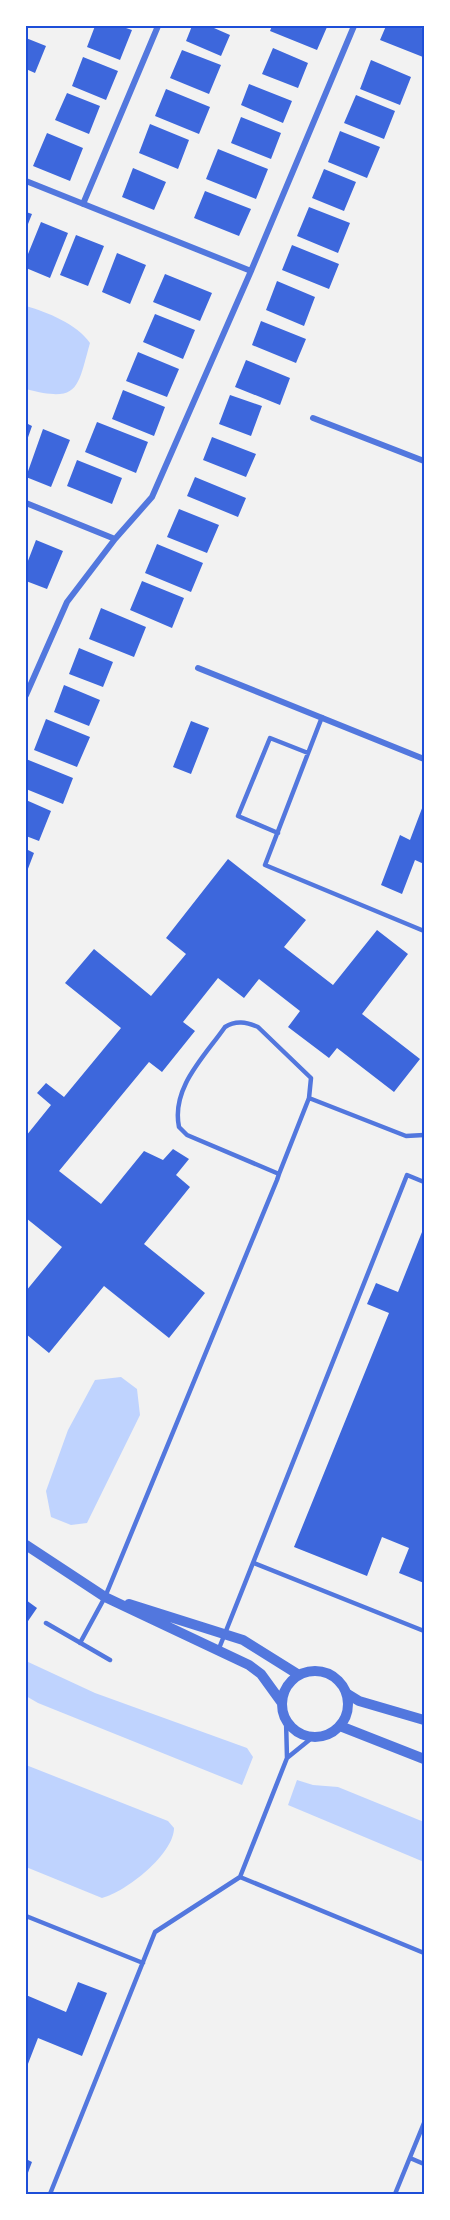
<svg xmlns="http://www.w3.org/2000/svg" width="450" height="2220" font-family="'Source Sans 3',sans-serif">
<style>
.water{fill:#bfd3fe}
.building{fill:#3d67dc}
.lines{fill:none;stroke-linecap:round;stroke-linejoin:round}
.service{stroke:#5277de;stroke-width:4.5}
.minor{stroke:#5277de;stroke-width:6}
.tertiary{stroke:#5277de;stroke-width:10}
.neatline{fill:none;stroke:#1d4ed8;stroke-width:2}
</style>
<rect width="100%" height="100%" fill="#f2f2f2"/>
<path class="water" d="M26,306C47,312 77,324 90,343C77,389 79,403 26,389Z
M121,1377L137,1389L140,1415L87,1523L71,1525L51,1517L46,1491L68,1430L95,1380Z
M26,1661L95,1693L247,1748L253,1757L242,1785L38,1703L26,1696Z
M26,1765L168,1821L174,1828C174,1854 126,1892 102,1898L26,1867Z
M297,1780L313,1785L338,1787L424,1822V1862L288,1805Z"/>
<path class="building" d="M95,26H120L132,30L120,60L87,47Z
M192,26H215L214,28L230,35L221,56L186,41Z
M272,26H324L327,27L317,50L270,31Z
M386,26H416L424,29L423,57L380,40Z
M26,38L46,46L35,73L26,69Z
M273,48L308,63L298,88L262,74Z
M182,50L221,65L209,94L170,78Z
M83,57L118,71L106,100L72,86Z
M371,60L411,77L400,105L360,89Z
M249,84L292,101L283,123L241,105Z
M166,89L210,107L199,134L155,116Z
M67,93L100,106L89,134L55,120Z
M356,95L395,111L384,139L344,123Z
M241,117L281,133L271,159L231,143Z
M150,124L189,140L178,169L139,153Z
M340,131L380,147L367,178L328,162Z
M47,133L83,148L70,181L33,166Z
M218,149L268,169L256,199L206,179Z
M133,168L166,182L154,210L122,197Z
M324,169L356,182L344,211L312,198Z
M205,191L251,209L239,236L194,218Z
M309,207L350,223L338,253L297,236Z
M26,212L32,214L26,229Z
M41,222L68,233L50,278L26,268V259Z
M76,235L104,246L88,286L60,275Z
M292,245L339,264L329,289L282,270Z
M117,253L146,265L130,304L102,292Z
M165,274L212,293L200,321L153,302Z
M277,281L315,297L304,326L266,310Z
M155,314L195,330L183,359L143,342Z
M261,321L306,339L296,363L252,345Z
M138,352L179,369L167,397L126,381Z
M246,360L290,378L280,405L235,387Z
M123,390L165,407L154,436L112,419Z
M230,395L262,406L251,436L219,424Z
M97,422L148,442L136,473L85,452Z
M26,423L32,426L26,443Z
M43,429L70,440L51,487L26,477Z
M212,437L256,454L246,477L203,460Z
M77,460L122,478L112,504L67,486Z
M195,477L246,498L238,517L187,496Z
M179,509L219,525L207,553L167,537Z
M36,540L63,551L47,589L26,581V566Z
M157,544L203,563L191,592L145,573Z
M142,581L184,598L172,628L130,610Z
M101,608L146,627L134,657L89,639Z
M79,648L113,662L103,687L69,674Z
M64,685L100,700L89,726L54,712Z
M46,719L90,737L77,767L34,750Z
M191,721L209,728L191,774L173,767Z
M26,759L73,778L63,804L26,789Z
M26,800L51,811L39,841L26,836Z
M424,803V864L415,860L402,894L381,885L400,835L410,840Z
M26,849L34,853L26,874Z
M228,859L306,920L284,947L333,985L377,930L408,954L362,1014L420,1059L394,1092L337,1048L329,1058L288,1027L300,1011L259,979L244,998L218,978L183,1022L195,1031L162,1072L149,1062L59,1171L101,1204L144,1151L163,1160L173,1149L189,1159L176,1175L190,1187L144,1244L205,1293L169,1338L104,1286L49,1353L26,1334V1291L62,1247L26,1218V1136L51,1105L37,1093L46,1083L64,1097L121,1028L65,983L94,949L151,996L186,954L166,938Z
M424,1227V1583L399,1573L409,1548L382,1537L367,1576L294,1547L389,1313L367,1304L376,1283L398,1292Z
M26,1600L37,1608L26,1624Z
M78,1982L107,1993L82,2056L38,2038L26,2069V1995L66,2012Z
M26,2159L32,2162L26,2178Z"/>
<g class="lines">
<path class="service" d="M322,717L265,865L424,931
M278,833L238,816L270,738L308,753
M309,1098L406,1136L424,1135
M254,1563L424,1631
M46,1623L110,1660
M80,1643L105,1597L277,1180L279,1174L309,1098L311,1078L258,1027C246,1022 236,1020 225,1027C204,1057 171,1088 179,1127L187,1135L279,1174
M218,1651L407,1175L424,1182
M287,1758L313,1737
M240,1877L424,1953
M26,1916L143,1963
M410,2158L424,2164
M50,2194L155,1932L240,1877L287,1758L286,1720
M395,2194L424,2123"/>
<path class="minor" d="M26,181L251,271
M83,204L158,26
M313,418L424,461
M26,503L115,539
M198,668L424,759
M26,695L67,602L115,539L152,497L251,271L354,26"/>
<path class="tertiary" d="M26,1545L105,1597L249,1665L261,1674L282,1703
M129,1604L243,1640L299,1675
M282 1704a33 33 0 1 1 66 0a33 33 0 1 1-66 0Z
M346,1693L359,1701L424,1720
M340,1726L424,1759"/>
</g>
<rect width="450" height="2220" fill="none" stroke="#ffffff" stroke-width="54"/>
<rect x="27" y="27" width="396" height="2166" class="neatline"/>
</svg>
